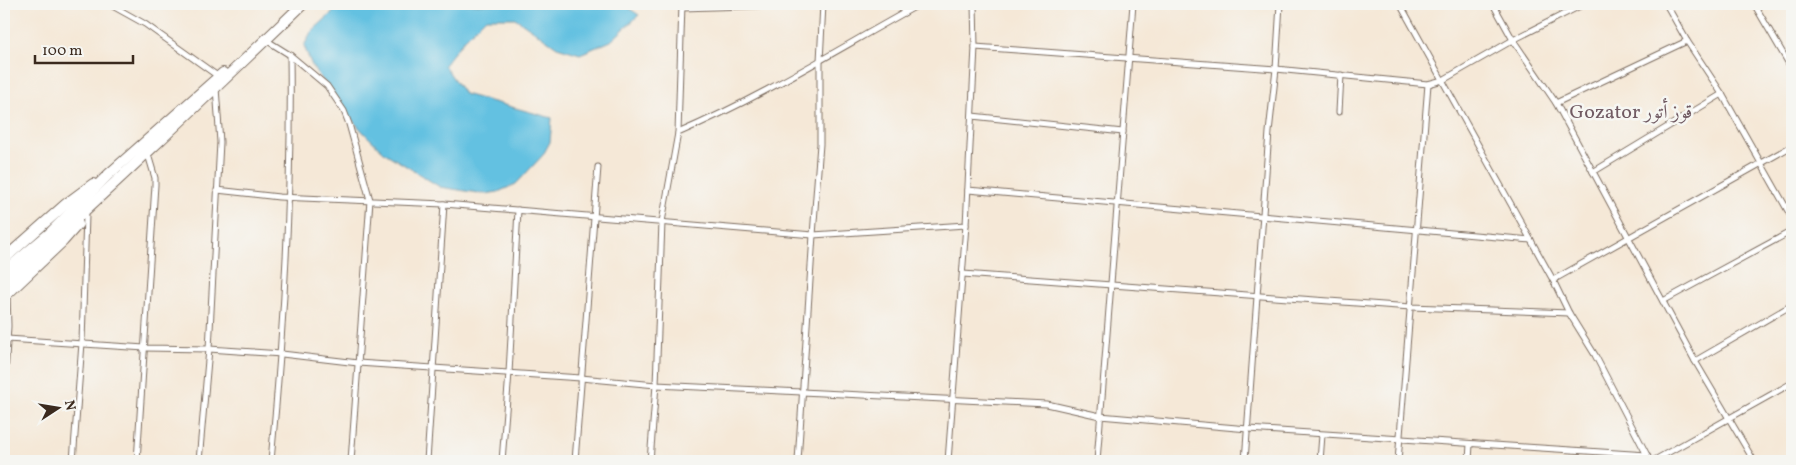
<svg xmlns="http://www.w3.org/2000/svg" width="1796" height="465" viewBox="0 0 1796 465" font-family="Vollkorn,Amiri,serif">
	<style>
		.water { fill: #63c1e1; stroke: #4f7680 }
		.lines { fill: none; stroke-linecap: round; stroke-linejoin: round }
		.street-casing { stroke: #7c6c5f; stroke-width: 7 }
		.highway-casing { stroke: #7c6c5f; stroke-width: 12 }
		.street { stroke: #fff; stroke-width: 5 }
		.highway { stroke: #fff; stroke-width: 10 }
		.labels { text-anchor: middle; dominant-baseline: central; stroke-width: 5; stroke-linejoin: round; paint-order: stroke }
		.neighbourhood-label { font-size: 20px; fill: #715b63; stroke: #f6f6f2 }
	</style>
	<rect width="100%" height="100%" fill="#f6f6f2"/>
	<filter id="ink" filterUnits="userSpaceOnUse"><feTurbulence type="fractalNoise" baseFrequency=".02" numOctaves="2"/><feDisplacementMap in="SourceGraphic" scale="10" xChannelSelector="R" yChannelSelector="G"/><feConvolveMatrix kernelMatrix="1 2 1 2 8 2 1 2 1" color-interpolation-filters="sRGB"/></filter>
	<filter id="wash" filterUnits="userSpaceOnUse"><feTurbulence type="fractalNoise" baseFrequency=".0096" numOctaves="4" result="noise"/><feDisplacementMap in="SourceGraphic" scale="20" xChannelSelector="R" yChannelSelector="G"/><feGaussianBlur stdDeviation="1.12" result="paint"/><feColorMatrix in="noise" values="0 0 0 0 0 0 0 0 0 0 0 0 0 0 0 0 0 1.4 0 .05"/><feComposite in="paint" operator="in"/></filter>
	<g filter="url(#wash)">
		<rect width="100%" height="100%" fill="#f5e8d7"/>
		<polygon class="water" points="342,4 631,4 630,9 639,15 611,41 580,54 557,47 515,18 486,18 463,41 444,65 464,94 552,118 550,142 543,155 516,184 498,192 485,194 440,187 385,153 366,135 351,119 329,88 313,68 304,46 311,32"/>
	</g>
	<g filter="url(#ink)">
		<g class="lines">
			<g class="street-casing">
				<g id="street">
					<polyline points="109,4 145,24 219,77"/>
					<polyline points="900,4 904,13"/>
					<polyline points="1400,4 1553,280 1569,313 1595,355 1650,461"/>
					<polyline points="1493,4 1513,40 1556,103 1695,361 1754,461"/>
					<polyline points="1666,4 1687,41 1722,94 1792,218"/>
					<polyline points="1754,4 1792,69"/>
					<polyline points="682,8 813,4"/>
					<path d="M 266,40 L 290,55 C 292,190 284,326 271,461"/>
					<polyline points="975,47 1276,69 1428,84 1443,80 1513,40 1584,4"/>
					<polyline points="290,55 327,86 344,111 349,124 370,200 351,461"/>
					<polyline points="1556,103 1687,41"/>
					<polyline points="1339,112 1341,75"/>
					<polyline points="972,116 1123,132"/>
					<polyline points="678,133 682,4"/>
					<polyline points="1593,172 1722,94"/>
					<polyline points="217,190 279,197 444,204 813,235 966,225"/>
					<polyline points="968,190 1531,240"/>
					<polyline points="963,274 1411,307 1569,313"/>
					<polyline points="1553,280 1792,146"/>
					<polyline points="1663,301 1792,231"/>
					<polyline points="7,339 145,348 209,349 282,354 358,363 581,378 656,385 1047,404 1100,416 1248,429 1647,455"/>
					<polyline points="1695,361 1792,305"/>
					<polyline points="4,391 8,326 7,294"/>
					<polyline points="73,461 82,343 86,215"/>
					<polyline points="137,461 155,185 155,178 147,151"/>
					<polyline points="199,461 209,349 220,142 216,88"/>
					<polyline points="427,461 444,204"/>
					<polyline points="502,461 509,373 518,210"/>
					<polyline points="575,461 598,167"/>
					<path d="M 650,461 L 656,385 L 662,222 L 678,133 C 762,97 840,48 920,4"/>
					<polyline points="798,461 813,235 820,144 820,61 823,4"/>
					<polyline points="948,461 966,225 975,47 974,4"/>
					<polyline points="1097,461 1133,4"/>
					<polyline points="1245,461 1269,132 1276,69 1280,4"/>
					<polyline points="1320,461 1322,435"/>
					<polyline points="1398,461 1428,84"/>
					<polyline points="1469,461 1470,444"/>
					<polyline points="1653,461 1792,383"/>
				</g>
			</g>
			<g class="highway-casing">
				<g id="highway">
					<polyline points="4,259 66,204 93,184"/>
					<polyline points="4,272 51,232 109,174 223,73"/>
					<path d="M 4,284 C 106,193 205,98 303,4"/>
					<polyline points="4,297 63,241 78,224"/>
				</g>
			</g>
			<use href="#street" class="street"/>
			<use href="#highway" class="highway"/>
		</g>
	</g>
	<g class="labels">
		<g class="neighbourhood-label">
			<text x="1631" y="113">Gozator قوز أتور</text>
		</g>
	</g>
	<rect width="1796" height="465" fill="none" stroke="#f6f6f2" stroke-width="20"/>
	<g transform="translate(58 408) rotate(78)" stroke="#f6f6f2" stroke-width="4" paint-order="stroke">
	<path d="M0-4L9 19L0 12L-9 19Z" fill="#3b2a1e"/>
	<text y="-8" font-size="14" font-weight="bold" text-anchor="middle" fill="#3b2a1e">N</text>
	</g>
	<path d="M35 55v8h98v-8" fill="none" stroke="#3b2a1e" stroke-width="2.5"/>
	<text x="42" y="55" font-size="15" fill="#3b2a1e" stroke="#f6f6f2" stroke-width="4" paint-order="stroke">100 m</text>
</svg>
